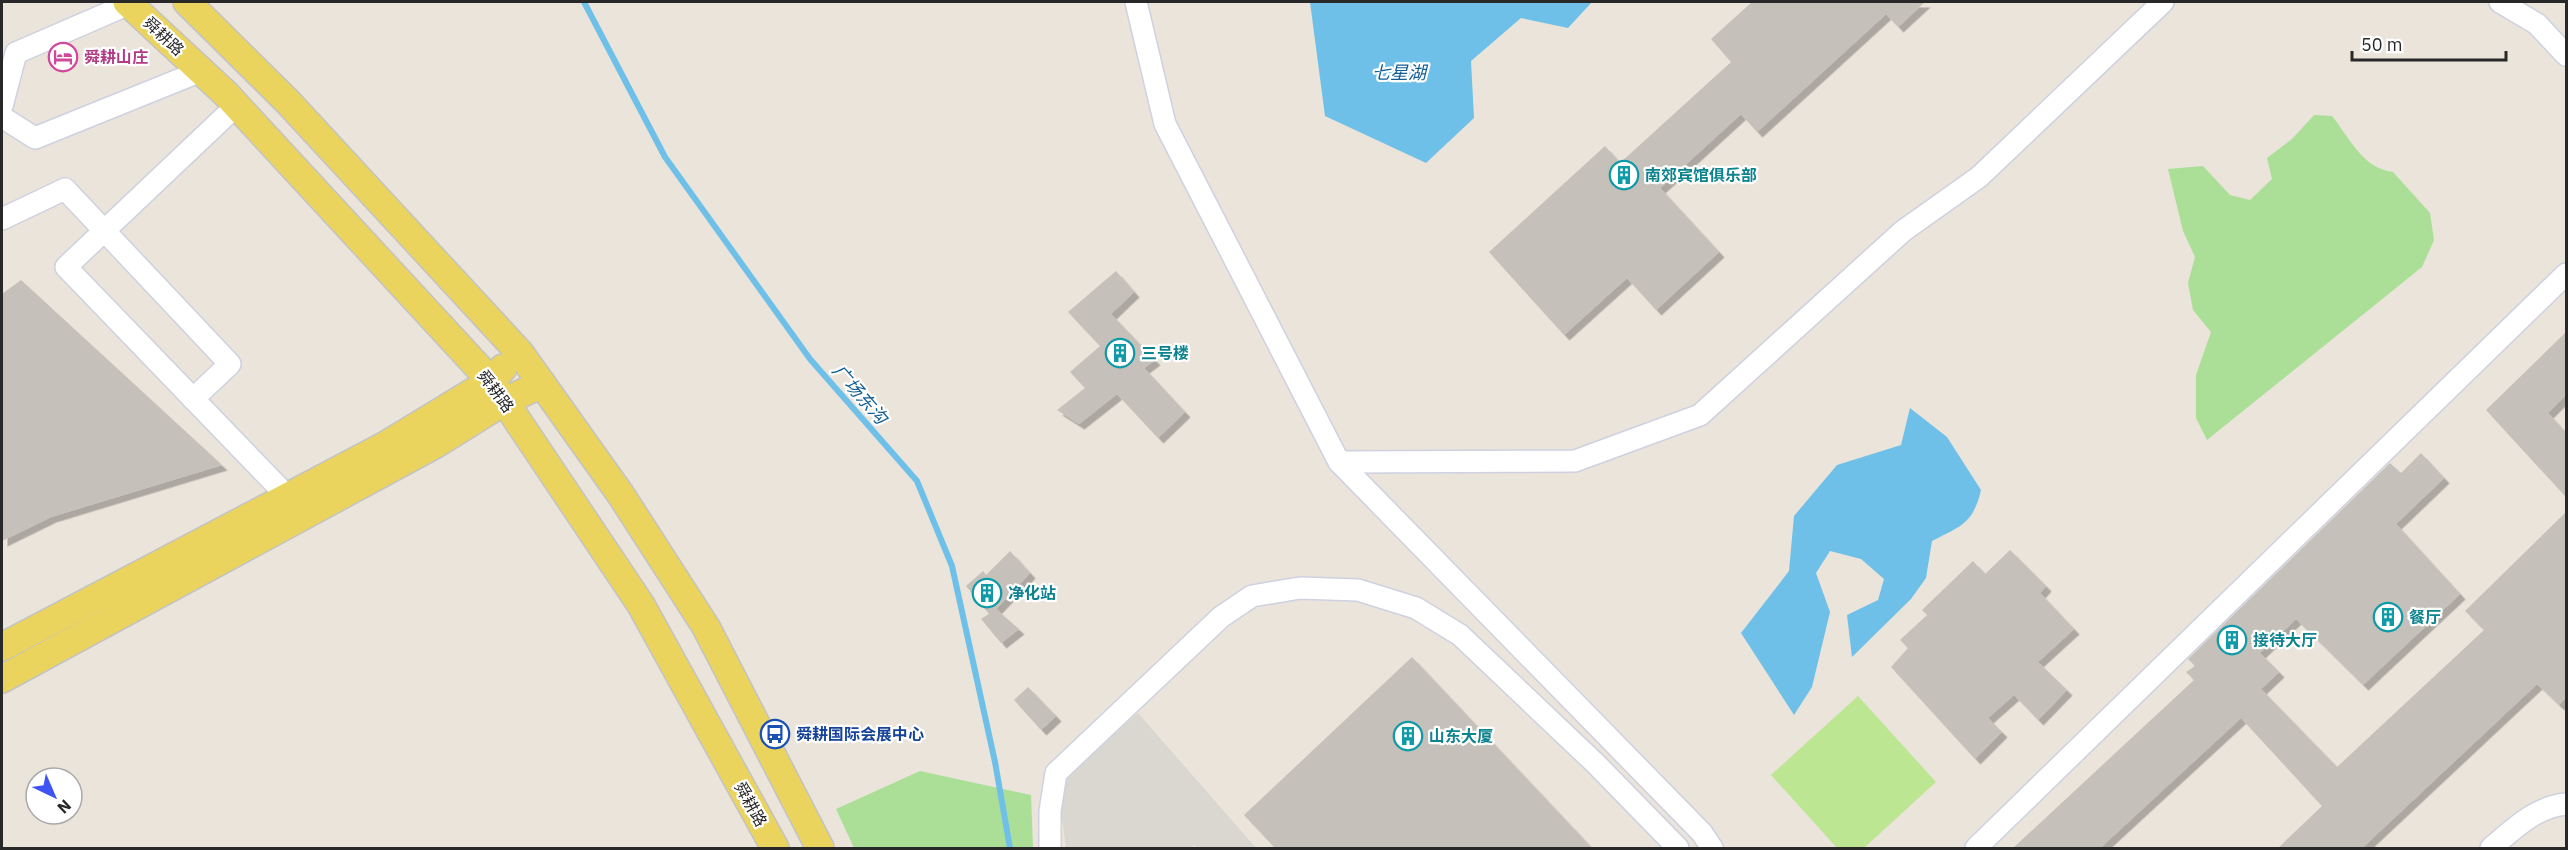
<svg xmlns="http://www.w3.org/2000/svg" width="2568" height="850" viewBox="0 0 2568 850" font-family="'IBM Plex Sans','Noto Sans SC',sans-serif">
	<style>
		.green { fill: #abdf98 }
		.pitch { fill: #bde693 }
		.plaza { fill: #dad7d0 }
		.water { fill: #6fc0e9 }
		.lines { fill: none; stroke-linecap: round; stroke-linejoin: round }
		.stream { stroke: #6fc0e9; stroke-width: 6 }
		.building { fill: #c5c1ba; filter: url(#shadow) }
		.minor-casing { stroke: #cfd1e1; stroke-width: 24 }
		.major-casing { stroke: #c3c3c3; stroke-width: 30 }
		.minor { stroke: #fff; stroke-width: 21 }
		.major { stroke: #ebd45e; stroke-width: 27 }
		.labels { text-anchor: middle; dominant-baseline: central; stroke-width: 4.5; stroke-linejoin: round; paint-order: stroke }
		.street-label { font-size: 16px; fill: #282828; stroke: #fff }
		.hotel-label { font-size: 16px; font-weight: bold; fill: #b23c85; stroke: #fff; text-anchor: start }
		.culture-label { font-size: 16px; font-weight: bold; fill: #0d838f; stroke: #fff; text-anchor: start }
		.transit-label { font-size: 16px; font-weight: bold; fill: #164399; stroke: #fff; text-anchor: start }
		.water-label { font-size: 18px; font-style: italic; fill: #125d92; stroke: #fff }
	</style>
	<defs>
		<filter id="shadow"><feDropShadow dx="5.5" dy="5.5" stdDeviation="0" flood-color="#0004"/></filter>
	</defs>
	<rect width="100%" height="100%" fill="#eae4da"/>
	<g class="green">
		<path d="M 2314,115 L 2332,116 C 2349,137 2363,169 2393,172 L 2430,213 L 2434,240 L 2422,267 L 2207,440 L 2196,418 L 2196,375 L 2211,332 L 2193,310 L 2188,283 L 2195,257 L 2183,231 L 2168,169 L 2203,166 L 2230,195 L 2250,200 L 2272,179 L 2267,158 L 2292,139 Z"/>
		<polygon points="920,771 1031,795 1033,848 854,848 836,809"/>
	</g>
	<polygon class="pitch" points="1858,696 1936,782 1864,848 1837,848 1771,775"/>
	<polygon class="plaza" points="1138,713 1256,848 1197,848 1194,845 1191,848 1066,848 1061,811 1065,778"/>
	<g class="water">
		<polygon points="1310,2 1592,2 1568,28 1521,18 1471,61 1474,118 1426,163 1325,116"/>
		<path d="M 1910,408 L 1947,437 L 1981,490 C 1973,524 1961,526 1932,541 L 1926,578 L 1911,599 L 1852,657 L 1847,615 L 1878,600 L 1884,579 L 1861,559 L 1830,551 L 1816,573 L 1830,612 L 1812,687 L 1794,715 L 1741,633 L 1789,571 L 1794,516 L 1837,465 L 1901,445 Z"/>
	</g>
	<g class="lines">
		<polyline class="stream" points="584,2 665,157 810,359 917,481 952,566 995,762 1010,848"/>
	</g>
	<g class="building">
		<polygon points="1752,2 1925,2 1898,27 1886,14 1757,132 1741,114 1660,188 1719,252 1656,310 1627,278 1564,335 1489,252 1605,146 1620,163 1731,62 1711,39"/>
		<polygon points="1116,271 1134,292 1111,314 1155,360 1144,368 1185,412 1158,438 1117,394 1079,424 1057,410 1085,388 1070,372 1100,346 1068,312"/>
		<polygon points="21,280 222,465 51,517 2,541 2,294"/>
		<polygon points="2566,332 2566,395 2548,413 2566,433 2566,497 2486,410"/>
		<polygon points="2421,453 2444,478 2396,524 2460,594 2363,685 2296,619 2260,653 2279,672 2261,689 2337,767 2484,630 2465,611 2566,512 2566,697 2559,705 2537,684 2361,849 2277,849 2322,806 2241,718 2099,849 2012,849 2194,680 2186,672 2195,666 2188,659 2390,463 2401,473"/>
		<polygon points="2010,550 2046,586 2040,593 2074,629 2038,662 2067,690 2038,720 2014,695 1988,718 2002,732 1975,759 1891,667 1908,648 1900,640 1927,615 1922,610 1973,561 1985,574"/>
		<polygon points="1010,551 1030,573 996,609 1019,629 1001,643 981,619 989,614 966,586 983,571 986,575"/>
		<polygon points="1412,657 1593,849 1276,849 1244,815"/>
		<polygon points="1028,687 1056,716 1041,730 1014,700"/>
	</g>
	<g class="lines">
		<g class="minor-casing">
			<g id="minor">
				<polyline points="1136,2 1165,124 1339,462 1702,833 1712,848"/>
				<polyline points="2500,2 2537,24 2566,55"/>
				<polyline points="2,106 16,53 129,4"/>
				<polyline points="236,106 66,267 288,497"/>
				<polyline points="2,117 35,138 201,71"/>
				<polyline points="2,219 65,189 230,364 193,399"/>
				<polyline points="1339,462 1575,461 1700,415 1903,231 1979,177 2163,2"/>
				<polyline points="1050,848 1050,811 1056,773 1221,617 1252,596 1300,588 1358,590 1416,608 1460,635 1595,763 1678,848"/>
				<polyline points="1976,848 2566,274"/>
				<path d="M 2491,848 C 2514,829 2535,807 2566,804"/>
			</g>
		</g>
		<g class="major-casing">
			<g id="major">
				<polyline points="127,2 226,94 491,381 641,605 775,848"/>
				<polyline points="187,2 288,102 520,353 621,495 706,627 820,848"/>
				<polyline points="2,647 384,446 491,381 503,368"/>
				<polyline points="2,679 436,444 505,401 542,384"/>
			</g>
		</g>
		<use href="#minor" class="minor"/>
		<use href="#major" class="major"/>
	</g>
	<defs>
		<g id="hotel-ring" transform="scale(1.5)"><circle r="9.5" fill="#fff" stroke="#d1479c" stroke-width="1.5"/><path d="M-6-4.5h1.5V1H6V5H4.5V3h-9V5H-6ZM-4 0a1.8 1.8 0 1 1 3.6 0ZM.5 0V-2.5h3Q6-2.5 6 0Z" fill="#d1479c"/></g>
		<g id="building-ring" transform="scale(1.5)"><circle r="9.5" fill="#fff" stroke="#0f9aa8" stroke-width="1.5"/><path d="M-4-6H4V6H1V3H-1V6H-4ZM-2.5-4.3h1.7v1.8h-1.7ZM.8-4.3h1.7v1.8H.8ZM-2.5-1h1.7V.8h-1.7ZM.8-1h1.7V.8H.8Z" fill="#0f9aa8"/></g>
		<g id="bus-ring" transform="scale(1.5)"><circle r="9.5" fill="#fff" stroke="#1a4fb4" stroke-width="1.5"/><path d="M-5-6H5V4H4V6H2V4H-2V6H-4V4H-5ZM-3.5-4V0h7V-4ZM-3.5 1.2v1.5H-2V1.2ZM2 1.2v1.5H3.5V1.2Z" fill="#1a4fb4"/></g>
	</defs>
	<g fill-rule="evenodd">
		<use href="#hotel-ring" x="63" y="57"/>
		<use href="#building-ring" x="1624" y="175"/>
		<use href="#building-ring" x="1120" y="353"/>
		<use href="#building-ring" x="987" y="593"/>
		<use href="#building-ring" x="2388" y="617"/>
		<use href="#building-ring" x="2232" y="640"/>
		<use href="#bus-ring" x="775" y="734"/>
		<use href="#building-ring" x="1408" y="736"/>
	</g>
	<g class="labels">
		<g class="street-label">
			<text transform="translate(164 36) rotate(43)">舜耕路</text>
			<text transform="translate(496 391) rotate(53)">舜耕路</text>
			<text transform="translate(751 804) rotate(61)">舜耕路</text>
		</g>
		<g class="hotel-label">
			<text x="84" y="57">舜耕山庄</text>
		</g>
		<g class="culture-label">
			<text x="1645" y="175">南郊宾馆俱乐部</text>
			<text x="1141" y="353">三号楼</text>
			<text x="1008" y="593">净化站</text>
			<text x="2409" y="617">餐厅</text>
			<text x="2253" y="640">接待大厅</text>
			<text x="1429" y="736">山东大厦</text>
		</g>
		<g class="transit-label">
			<text x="796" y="734">舜耕国际会展中心</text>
		</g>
		<g class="water-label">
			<text x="1399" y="72">七星湖</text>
			<text transform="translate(860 394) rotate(49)">广场东沟</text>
		</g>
	</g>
	<rect width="2568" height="850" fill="none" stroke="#282828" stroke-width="6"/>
	<g transform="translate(54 796) rotate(136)"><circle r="28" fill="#ffffff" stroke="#a9a9a9" stroke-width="1.5"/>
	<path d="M0-4.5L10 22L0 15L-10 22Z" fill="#3e53f3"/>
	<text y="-9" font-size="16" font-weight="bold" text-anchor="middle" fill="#282828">N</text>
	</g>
	<path d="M2352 51v9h154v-9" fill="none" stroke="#282828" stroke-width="3"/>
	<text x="2361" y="51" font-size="18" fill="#282828" stroke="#ffffff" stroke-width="4.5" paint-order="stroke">50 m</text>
</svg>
